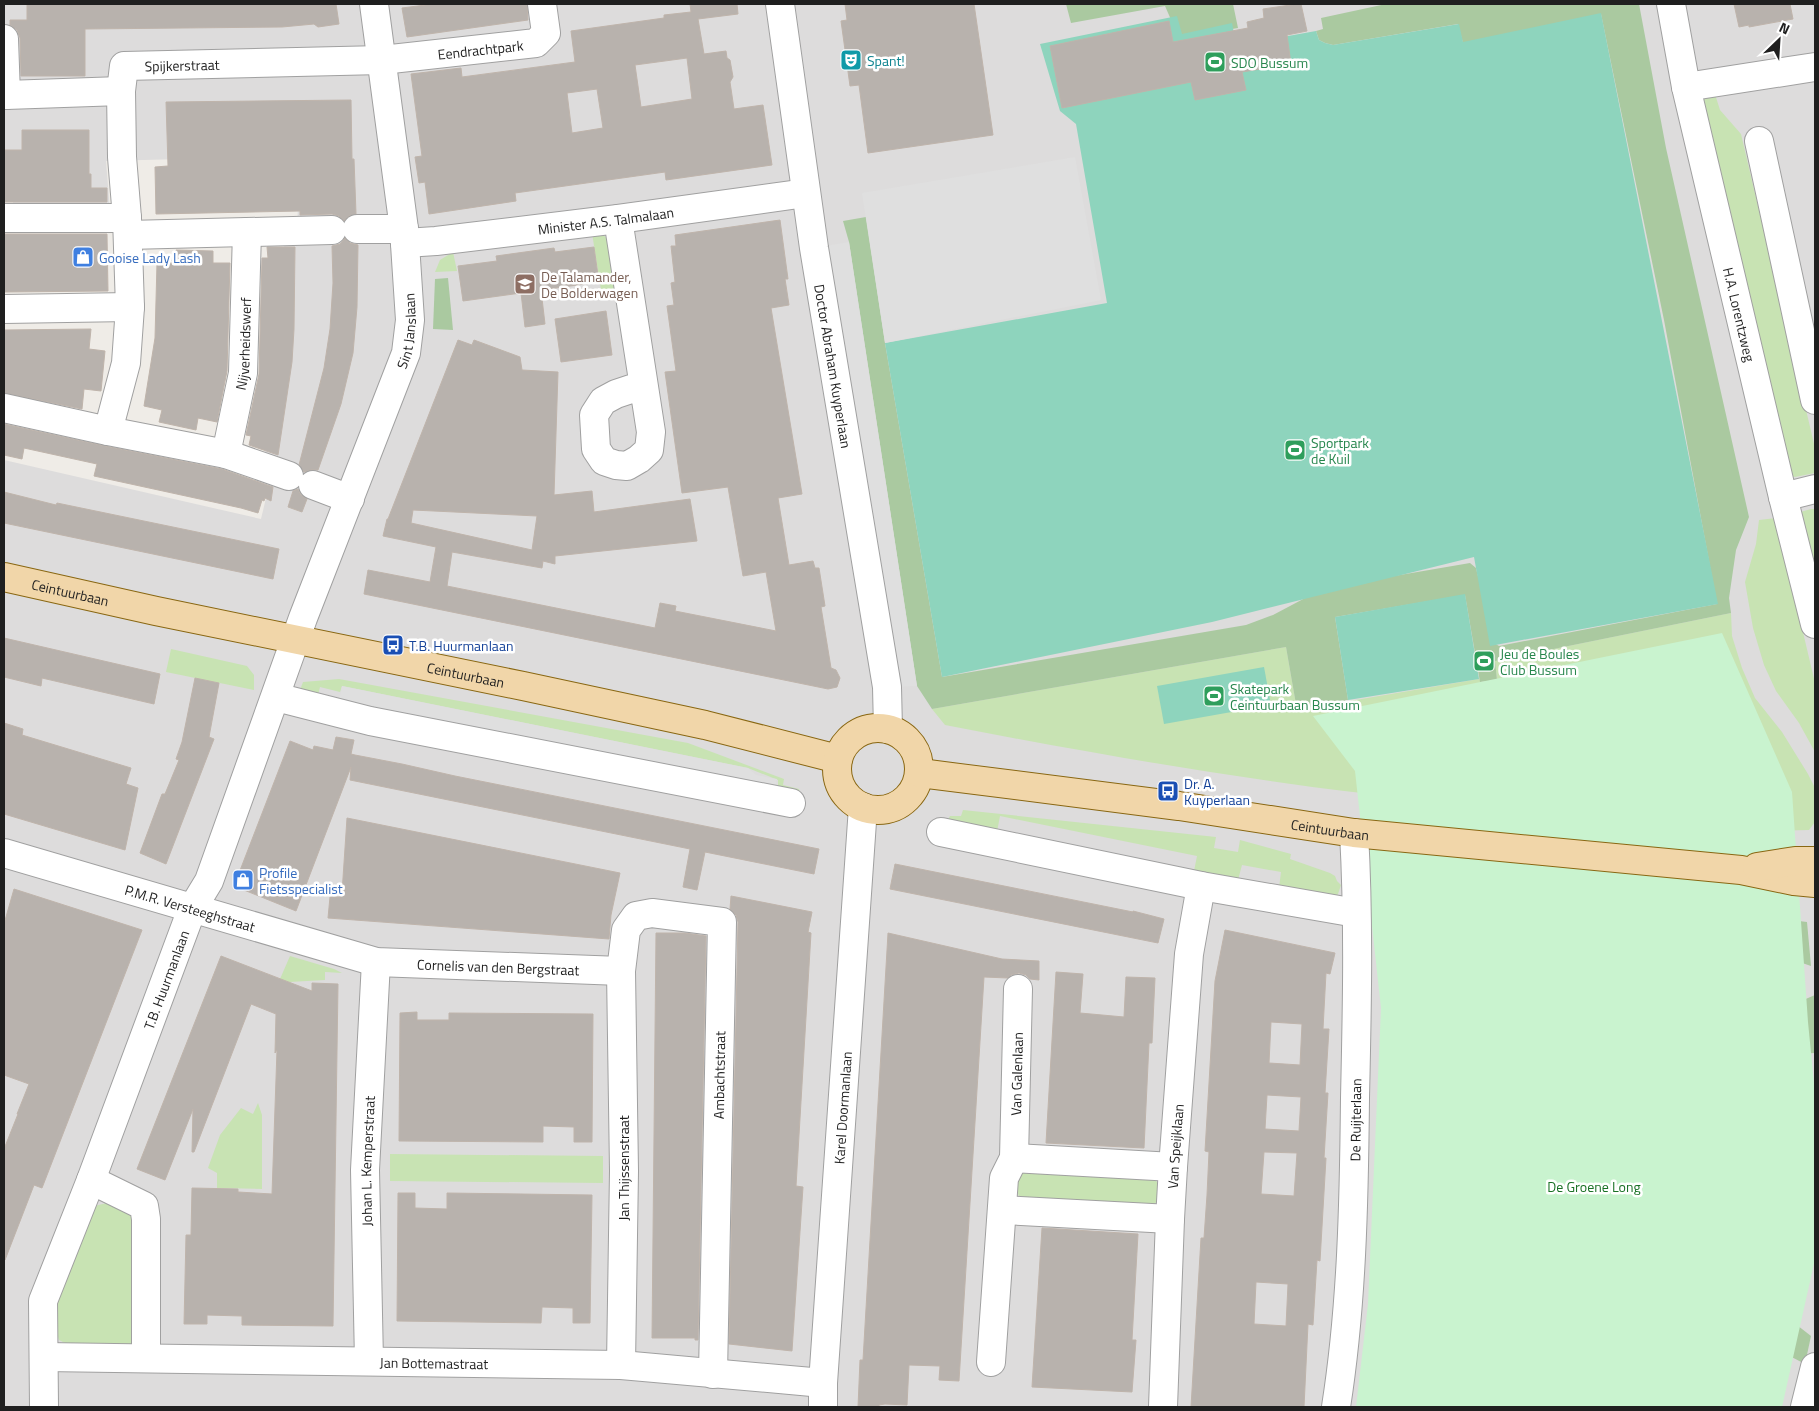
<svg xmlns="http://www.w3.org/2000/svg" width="1819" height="1411" viewBox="0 0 1819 1411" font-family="'Titillium Web',sans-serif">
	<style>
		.residential { fill: #dddcdc }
		.grass { fill: #c8e3b3 }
		.forest { fill: #aac9a0 }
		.park { fill: #c9f3cf }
		.pitch { fill: #8ed4bd }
		.parking { fill: #dfdfdf }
		.building { fill: #b8b2ad; stroke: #bfb4ab; fill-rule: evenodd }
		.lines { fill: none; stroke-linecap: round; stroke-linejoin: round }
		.minor-casing { stroke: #a0a0a0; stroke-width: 30 }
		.major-casing { stroke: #896712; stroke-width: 30 }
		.minor { stroke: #fff; stroke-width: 28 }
		.major { stroke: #f1d6a9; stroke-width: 28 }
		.labels { text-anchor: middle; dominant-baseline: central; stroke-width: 5; stroke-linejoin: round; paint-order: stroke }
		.street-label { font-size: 14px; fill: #1f1f1f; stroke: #fff }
		.culture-label { font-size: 14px; fill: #0d838f; stroke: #fff; text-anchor: start }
		.leisure-label { font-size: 14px; fill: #27864d; stroke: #fff; text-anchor: start }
		.shop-label { font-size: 14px; fill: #366cbe; stroke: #fff; text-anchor: start }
		.education-label { font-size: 14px; fill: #785e54; stroke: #fff; text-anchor: start }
		.transit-label { font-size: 14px; fill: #164399; stroke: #fff; text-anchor: start }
		.park-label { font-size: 14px; fill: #197125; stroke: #fff }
	</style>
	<rect width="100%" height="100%" fill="#efece7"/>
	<polygon class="residential" points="4,4 1815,4 1815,1407 4,1407 4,460 261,519 271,477 261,472 281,365 285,324 284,240 297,241 299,156 106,161 110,211 13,212 13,172 4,171"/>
	<g class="grass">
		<polygon points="1714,91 1720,110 1741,134 1815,448 1815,473 1795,477 1787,475 1702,102 1710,92"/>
		<polygon points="592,233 603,235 608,239 616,296 602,296"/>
		<polygon points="453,252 457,271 435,272 440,260"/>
		<polygon points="1811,509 1815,509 1815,577 1797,513"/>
		<polygon points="1776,518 1815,683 1815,752 1799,723 1776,691 1764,665 1753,628 1745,582 1756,544 1759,520"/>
		<path d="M 1731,613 L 1732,636 L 1742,668 L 1755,698 L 1782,732 L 1808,774 L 1815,788 L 1815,822 L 1809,830 L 1772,831 C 1610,816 1446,806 1284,783 C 1171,767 1058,747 945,725 L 932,709 L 1286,647 L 1297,710 L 1479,679 L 1481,682 L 1497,680 L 1495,661 Z"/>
		<polygon points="171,649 247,666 254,675 254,690 166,672"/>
		<polygon points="339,679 688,743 784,779 783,785 799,789 801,799 778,791 778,780 748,768 342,686 340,692 320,687 318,695 300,690 303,682"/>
		<polygon points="963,810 1216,837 1214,848 1238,852 1240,840 1291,854 1290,859 1330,873 1335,876 1337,881 1341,885 1338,894 1334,899 1279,888 1281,872 1242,865 1238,880 1194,871 1197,856 1000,816 996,837 944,826 950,816 961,816"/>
		<polygon points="290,956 334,969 342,973 325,972 325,980 289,982 280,979"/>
		<polygon points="258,1103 262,1115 262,1189 217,1188 217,1173 208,1168 220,1135 241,1108 253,1114"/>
		<polygon points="390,1154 603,1156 603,1183 390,1181"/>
		<path d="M 1023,1167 L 1146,1171 L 1157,1182 L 1158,1200 L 1152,1207 L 1020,1199 C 1015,1188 1016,1176 1023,1167 Z"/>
		<polygon points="107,1203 133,1212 137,1344 69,1345 59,1340 52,1320 56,1289 90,1207"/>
	</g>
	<g class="forest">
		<polygon points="1066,4 1233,4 1238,28 1179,38 1165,6 1071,23"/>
		<polygon points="1386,4 1639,4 1666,148 1749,517 1736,550 1729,598 1731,613 1495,661 1497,680 1480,682 1465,595 1335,617 1348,700 1297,710 1286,647 932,709 917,686 849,242 843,221 866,217 885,343 942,677 1246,625 1273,615 1324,588 1470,563 1476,568 1494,643 1499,646 1717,604 1664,320 1601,14 1463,43 1458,24 1333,45 1325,43 1319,40 1316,31 1323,29 1321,18"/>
		<polygon points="448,278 453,330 433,329 435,279"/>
		<polygon points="1783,919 1807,922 1811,966 1767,951"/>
		<polygon points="1815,995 1815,1053 1793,1054 1801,1001"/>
		<polygon points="1793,1322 1811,1336 1805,1364 1784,1353"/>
	</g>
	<polygon class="park" points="1722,633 1792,792 1808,1022 1815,1094 1815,1259 1782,1407 1356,1407 1368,1304 1381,1008 1355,771 1313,716"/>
	<g class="pitch">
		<polygon points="1601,13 1718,604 1490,646 1474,557 1212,622 942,677 885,343 1107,303 1076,124 1060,111 1040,44 1177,16 1182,34 1232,23 1235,39 1250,43 1316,31 1319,40 1325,43 1333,45 1459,24 1463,42"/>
		<polygon points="1465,594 1479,679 1348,700 1335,617"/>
		<polygon points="1264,667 1271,705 1164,724 1157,686"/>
	</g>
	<g class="parking">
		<polygon points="1075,157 1101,300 885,343 862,193"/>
		<polygon points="849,242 917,686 887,687 814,248"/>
		<polygon points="342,686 748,768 756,775 777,779 774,793 338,705"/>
	</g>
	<g class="building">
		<polygon points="27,4 336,4 339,24 318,27 314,24 282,27 85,29 85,76 21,76 20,38 17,30 10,25 10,20 27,20"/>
		<polygon points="433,4 527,4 528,20 407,37 402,8"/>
		<path d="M 690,4 L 737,4 L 738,14 L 698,19 L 704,54 L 726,51 L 727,58 L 730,60 L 733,77 L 730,82 L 734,109 L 763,105 L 772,165 L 666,180 L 665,172 L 515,193 L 516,201 L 429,214 L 425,182 L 419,183 L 415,157 L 422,156 L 411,74 L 461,68 L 462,77 L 575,62 L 571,31 L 664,18 L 664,15 L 691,12 ZM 687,58 L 692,99 L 641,107 L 635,65 ZM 597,89 L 603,128 L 572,133 L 567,93 Z"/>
		<polygon points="845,4 974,4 993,135 868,153 859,85 850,86 841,21 847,20"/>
		<polygon points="1297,4 1301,4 1307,31 1287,35 1291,64 1242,72 1246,90 1195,100 1191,82 1062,108 1050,46 1169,21 1173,42 1248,28 1247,22 1264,18 1263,9"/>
		<polygon points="1734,4 1790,4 1793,19 1749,27 1749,25 1739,27"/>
		<polygon points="351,100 352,159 354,159 356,214 349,216 344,221 339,216 332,214 300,215 300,211 156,214 155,167 168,166 166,102"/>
		<polygon points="22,130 89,130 89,174 91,174 91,188 107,188 107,202 4,202 4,150 22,150"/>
		<path d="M 780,220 L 788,279 L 785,279 L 789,305 L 771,308 L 802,494 L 778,498 L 789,565 L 813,561 L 815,568 L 819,568 L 825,606 L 821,607 L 831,668 L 836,670 L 840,678 L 837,687 L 828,689 L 364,594 L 368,570 L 430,582 L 436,547 L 383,536 L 387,519 L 388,519 L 458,340 L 472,345 L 474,340 L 520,357 L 522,370 L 558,372 L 554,495 L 592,491 L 594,512 L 690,499 L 697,541 L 555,556 L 555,564 L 543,561 L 542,568 L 452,552 L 447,586 L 655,628 L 660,603 L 676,606 L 675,611 L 776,631 L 766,572 L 743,576 L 728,487 L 682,493 L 665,372 L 676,371 L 667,306 L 674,305 L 671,283 L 675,282 L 671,246 L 676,246 L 675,235 ZM 413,510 L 537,516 L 532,550 L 411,523 Z"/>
		<polygon points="4,234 107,234 108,291 4,292"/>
		<polygon points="345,238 350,243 358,245 357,307 353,353 341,404 318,470 311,470 304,472 299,465 324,368 330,329 333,283 332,246 340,244"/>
		<polygon points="267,247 295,247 294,329 292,362 278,455 249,445 251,436 246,435 259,374 262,258 268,258"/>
		<polygon points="594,247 599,282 541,290 545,324 525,327 521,293 463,301 458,266 497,261 496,256 554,248 555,252"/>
		<polygon points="176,250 213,251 213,263 230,263 227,371 217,422 198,418 196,430 159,422 162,410 144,406 155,338 157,263 173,263 172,260 176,260"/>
		<polygon points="606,311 612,355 561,362 555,319"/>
		<polygon points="91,329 89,349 105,351 101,391 84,389 82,409 4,393 4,330"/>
		<polygon points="4,424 105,446 222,469 273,487 271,501 265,498 264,501 262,500 258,513 241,508 94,476 97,464 24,448 22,459 4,455"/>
		<polygon points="298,489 301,495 307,499 302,512 288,507 293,491"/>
		<polygon points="4,492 56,505 57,503 279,549 273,579 4,523"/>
		<polygon points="4,638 160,674 154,704 42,678 41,686 4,677"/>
		<polygon points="195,678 219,683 209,737 214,739 166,864 140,853 162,794 165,794 179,760 176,759 182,742"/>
		<polygon points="4,723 23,729 22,735 131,768 126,784 138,788 125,850 4,814"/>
		<polygon points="336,737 354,740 351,754 355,755 402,764 455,776 819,849 814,874 705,852 697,890 683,887 690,849 350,780 351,767 296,911 234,886 290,741 313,750 314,746 333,750"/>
		<polygon points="347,818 620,873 611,915 609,939 328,918 330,897 340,897 340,893 342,893"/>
		<polygon points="895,864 1133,912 1133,911 1164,919 1158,943 890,889"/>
		<polygon points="14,889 142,930 42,1188 34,1185 5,1260 4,1149 18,1114 17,1114 29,1084 4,1075 4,924"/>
		<polygon points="731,896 812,912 808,932 811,933 796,1186 803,1187 792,1351 729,1344 738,922 736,915 730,909"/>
		<path d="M 1225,930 L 1335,953 L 1330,974 L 1326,973 L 1323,1029 L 1329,1029 L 1325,1093 L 1328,1093 L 1324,1158 L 1326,1158 L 1320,1261 L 1317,1260 L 1313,1325 L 1308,1324 L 1304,1407 L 1191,1407 L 1201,1238 L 1204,1238 L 1207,1195 L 1209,1152 L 1205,1151 L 1215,981 ZM 1271,1022 L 1302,1024 L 1300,1065 L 1269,1063 ZM 1267,1095 L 1301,1097 L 1299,1131 L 1265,1129 ZM 1264,1152 L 1297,1153 L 1294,1196 L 1261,1194 ZM 1256,1282 L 1288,1284 L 1286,1326 L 1254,1324 Z"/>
		<polygon points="656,933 685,933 706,936 698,1340 695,1340 695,1338 652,1338"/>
		<polygon points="888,933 1002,959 1039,961 1039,980 1030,979 1026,975 1019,973 1011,975 1008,978 984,977 959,1381 939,1380 940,1366 909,1365 907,1405 885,1404 879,1405 879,1407 858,1407 860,1360 863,1360"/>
		<polygon points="221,956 312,991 312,983 338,984 333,1326 242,1325 242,1316 207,1315 207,1324 184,1324 186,1235 191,1235 192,1188 238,1189 238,1192 272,1194 277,1050 275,1053 276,1014 251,1004 194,1152 192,1152 193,1109 165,1180 137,1169"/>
		<polygon points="1056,972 1083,974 1080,1013 1124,1017 1126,977 1155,978 1152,1043 1149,1043 1144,1148 1046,1143"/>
		<polygon points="417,1012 417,1020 449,1020 449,1013 593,1014 592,1142 574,1142 574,1127 543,1126 543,1142 399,1141 400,1013"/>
		<polygon points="398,1193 415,1193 415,1208 447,1209 447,1193 592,1195 590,1323 573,1323 573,1308 542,1307 541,1323 397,1321"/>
		<polygon points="1042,1228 1138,1234 1132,1340 1136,1340 1132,1392 1032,1387"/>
	</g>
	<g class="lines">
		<g class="minor-casing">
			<g id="minor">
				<path id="s1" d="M 780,4 L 814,248 L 887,687 L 888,729"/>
				<path id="s2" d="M 1671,4 L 1686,87 L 1783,497 L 1815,624"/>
				<polyline points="4,39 6,95 4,95"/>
				<polyline points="1686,87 1815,67"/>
				<polyline points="6,95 121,91"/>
				<polyline points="1759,141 1815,400"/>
				<polyline points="4,218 127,218"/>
				<polyline points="618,219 651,432 649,450 639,459 627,466 616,465 604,461 596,449 594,415 603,401 616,394 643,385"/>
				<polyline points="357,229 404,229"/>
				<polyline points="128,235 332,230"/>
				<path id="s3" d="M 405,243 L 436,241 L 618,219 L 806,193"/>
				<polyline points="4,309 130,307"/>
				<polyline points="4,408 108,431 226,454 289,476"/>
				<path id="s4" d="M 108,431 L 126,363 L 130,307 L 127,218 L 122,157 L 121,91 L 124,66 L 382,60 L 536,43 L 546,33 L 542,4"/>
				<path id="s5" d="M 226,454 L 243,373 L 247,232"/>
				<polyline points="313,485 350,499"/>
				<polyline points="1783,497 1815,489"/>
				<polyline points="276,697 370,721 791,803"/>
				<polyline points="941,832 1201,886 1356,913"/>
				<path id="s6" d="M 4,853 L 376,962 L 621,971"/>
				<polyline points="1014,1158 1173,1167"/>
				<polyline points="91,1180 144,1206 146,1219 146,1358"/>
				<polyline points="1003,1210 1170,1219"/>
				<path id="s7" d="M 44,1357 L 621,1365 L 823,1383"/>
				<path id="s8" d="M 369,1361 L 365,1170 L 376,962"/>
				<path id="s9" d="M 991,1362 L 1004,1178 L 1014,1158 L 1018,989"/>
				<polyline points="621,1365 624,1171 621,971 626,930 636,916 652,913 722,922 713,1374"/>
				<path id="s10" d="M 44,1407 L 43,1301 L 91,1180 L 192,909 L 209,881 L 303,618 L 406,353 L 410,320 L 404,229 L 374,4"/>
				<path id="s11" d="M 823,1407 L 823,1383 L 863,807"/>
				<path id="s12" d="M 1163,1407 L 1170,1219 L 1173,1167 L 1189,954 L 1201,886"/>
				<path id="s13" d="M 1336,1407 C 1352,1305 1354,1201 1355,1098 C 1357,1010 1359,921 1354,833"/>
				<polyline points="1805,1407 1815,1367"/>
			</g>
		</g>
		<g class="major-casing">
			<g id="major">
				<path id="s14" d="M 4,577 L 156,611 L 523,686 L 705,725 L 838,759"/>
				<circle cx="878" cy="769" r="41"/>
				<path id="s15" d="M 920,773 L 1179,806 L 1354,833 L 1741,870 L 1794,881 L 1815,883"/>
				<polyline points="1757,867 1795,861 1815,861"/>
			</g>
		</g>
		<use href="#minor" class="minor"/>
		<use href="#major" class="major"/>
	</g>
	<defs>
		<g id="theatre-square" transform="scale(1.125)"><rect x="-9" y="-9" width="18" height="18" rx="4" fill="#0f9aa8" stroke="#fff"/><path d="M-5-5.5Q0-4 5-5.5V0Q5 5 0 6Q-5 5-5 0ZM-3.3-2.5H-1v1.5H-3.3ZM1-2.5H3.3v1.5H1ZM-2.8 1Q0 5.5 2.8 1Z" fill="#fff"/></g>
		<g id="stadium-square" transform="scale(1.125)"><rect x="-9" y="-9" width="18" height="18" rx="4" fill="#2e9e5b" stroke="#fff"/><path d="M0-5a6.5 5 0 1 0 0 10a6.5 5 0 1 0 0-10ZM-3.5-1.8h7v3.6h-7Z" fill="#fff"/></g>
		<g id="shop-square" transform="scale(1.125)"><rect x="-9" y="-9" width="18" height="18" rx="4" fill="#3f7fe0" stroke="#fff"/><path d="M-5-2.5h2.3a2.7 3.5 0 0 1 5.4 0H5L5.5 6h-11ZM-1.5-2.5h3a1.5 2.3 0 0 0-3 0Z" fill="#fff"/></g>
		<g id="school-square" transform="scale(1.125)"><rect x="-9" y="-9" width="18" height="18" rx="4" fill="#8d6e63" stroke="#fff"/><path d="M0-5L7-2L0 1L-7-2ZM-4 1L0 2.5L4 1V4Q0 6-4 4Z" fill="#fff"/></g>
		<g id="bus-square" transform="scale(1.125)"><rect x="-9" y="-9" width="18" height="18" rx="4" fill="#1a4fb4" stroke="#fff"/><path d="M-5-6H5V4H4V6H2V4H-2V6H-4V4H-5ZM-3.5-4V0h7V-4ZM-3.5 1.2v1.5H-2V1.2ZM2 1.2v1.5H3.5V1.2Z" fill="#fff"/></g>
	</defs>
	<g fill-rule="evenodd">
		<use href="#theatre-square" x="851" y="60"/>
		<use href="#stadium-square" x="1215" y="62"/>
		<use href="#shop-square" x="83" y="257"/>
		<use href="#school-square" x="525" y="284"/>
		<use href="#stadium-square" x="1295" y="450"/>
		<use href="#bus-square" x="393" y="645"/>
		<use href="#stadium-square" x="1484" y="661"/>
		<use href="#stadium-square" x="1214" y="696"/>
		<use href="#bus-square" x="1168" y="791"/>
		<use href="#shop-square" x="243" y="880"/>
	</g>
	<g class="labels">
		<g class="street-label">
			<text stroke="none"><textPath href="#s4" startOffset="725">Eendrachtpark</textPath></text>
			<text stroke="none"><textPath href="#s4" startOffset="426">Spijkerstraat</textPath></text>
			<text stroke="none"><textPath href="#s3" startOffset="202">Minister A.S. Talmalaan</textPath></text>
			<text stroke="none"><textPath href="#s2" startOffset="318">H.A. Lorentzweg</textPath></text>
			<text stroke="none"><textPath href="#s10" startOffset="1144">Sint Janslaan</textPath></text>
			<text stroke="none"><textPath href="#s5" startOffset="112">Nijverheidswerf</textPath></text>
			<text stroke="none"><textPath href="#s1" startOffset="366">Doctor Abraham Kuyperlaan</textPath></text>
			<text stroke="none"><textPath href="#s14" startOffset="68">Ceintuurbaan</textPath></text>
			<text stroke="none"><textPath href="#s14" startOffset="472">Ceintuurbaan</textPath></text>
			<text stroke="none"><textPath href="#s15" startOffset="414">Ceintuurbaan</textPath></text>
			<text stroke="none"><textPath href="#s6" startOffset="194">P.M.R. Versteeghstraat</textPath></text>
			<text stroke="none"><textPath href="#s6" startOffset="510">Cornelis van den Bergstraat</textPath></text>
			<text stroke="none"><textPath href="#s10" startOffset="450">T.B. Huurmanlaan</textPath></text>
			<text stroke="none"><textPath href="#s9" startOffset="291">Van Galenlaan</textPath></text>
			<text transform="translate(719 1075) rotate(-89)">Ambachtstraat</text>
			<text stroke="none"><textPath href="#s11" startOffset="300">Karel Doormanlaan</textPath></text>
			<text stroke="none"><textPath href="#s13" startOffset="288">De Ruijterlaan</textPath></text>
			<text stroke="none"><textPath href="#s12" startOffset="261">Van Speijklaan</textPath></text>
			<text stroke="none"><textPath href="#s8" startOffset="200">Johan L. Kemperstraat</textPath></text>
			<text transform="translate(623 1168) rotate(-90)">Jan Thijssenstraat</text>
			<text stroke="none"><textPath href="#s7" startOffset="390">Jan Bottemastraat</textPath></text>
		</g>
		<g class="culture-label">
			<text x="867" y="60">Spant!</text>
		</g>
		<g class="leisure-label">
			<text x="1231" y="62">SDO Bussum</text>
			<text x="1311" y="442">Sportpark<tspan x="1311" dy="16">de Kuil</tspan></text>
			<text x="1500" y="653">Jeu de Boules<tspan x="1500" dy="16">Club Bussum</tspan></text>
			<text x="1230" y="688">Skatepark<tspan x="1230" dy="16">Ceintuurbaan Bussum</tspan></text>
		</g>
		<g class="shop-label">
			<text x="99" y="257">Gooise Lady Lash</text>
			<text x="259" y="872">Profile<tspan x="259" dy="16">Fietsspecialist</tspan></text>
		</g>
		<g class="education-label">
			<text x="541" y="276">De Talamander,<tspan x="541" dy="16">De Bolderwagen</tspan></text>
		</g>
		<g class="transit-label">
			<text x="409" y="645">T.B. Huurmanlaan</text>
			<text x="1184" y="783">Dr. A.<tspan x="1184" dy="16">Kuyperlaan</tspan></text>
		</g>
		<g class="park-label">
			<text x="1594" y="1186">De Groene Long</text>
		</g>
	</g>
	<rect width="1819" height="1411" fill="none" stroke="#1f1f1f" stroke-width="10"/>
	<g transform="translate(1779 40) rotate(25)" stroke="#ffffff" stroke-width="4" paint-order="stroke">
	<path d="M0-4L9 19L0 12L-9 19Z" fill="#1f1f1f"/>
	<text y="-8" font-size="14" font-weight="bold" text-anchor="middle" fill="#1f1f1f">N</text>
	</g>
</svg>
